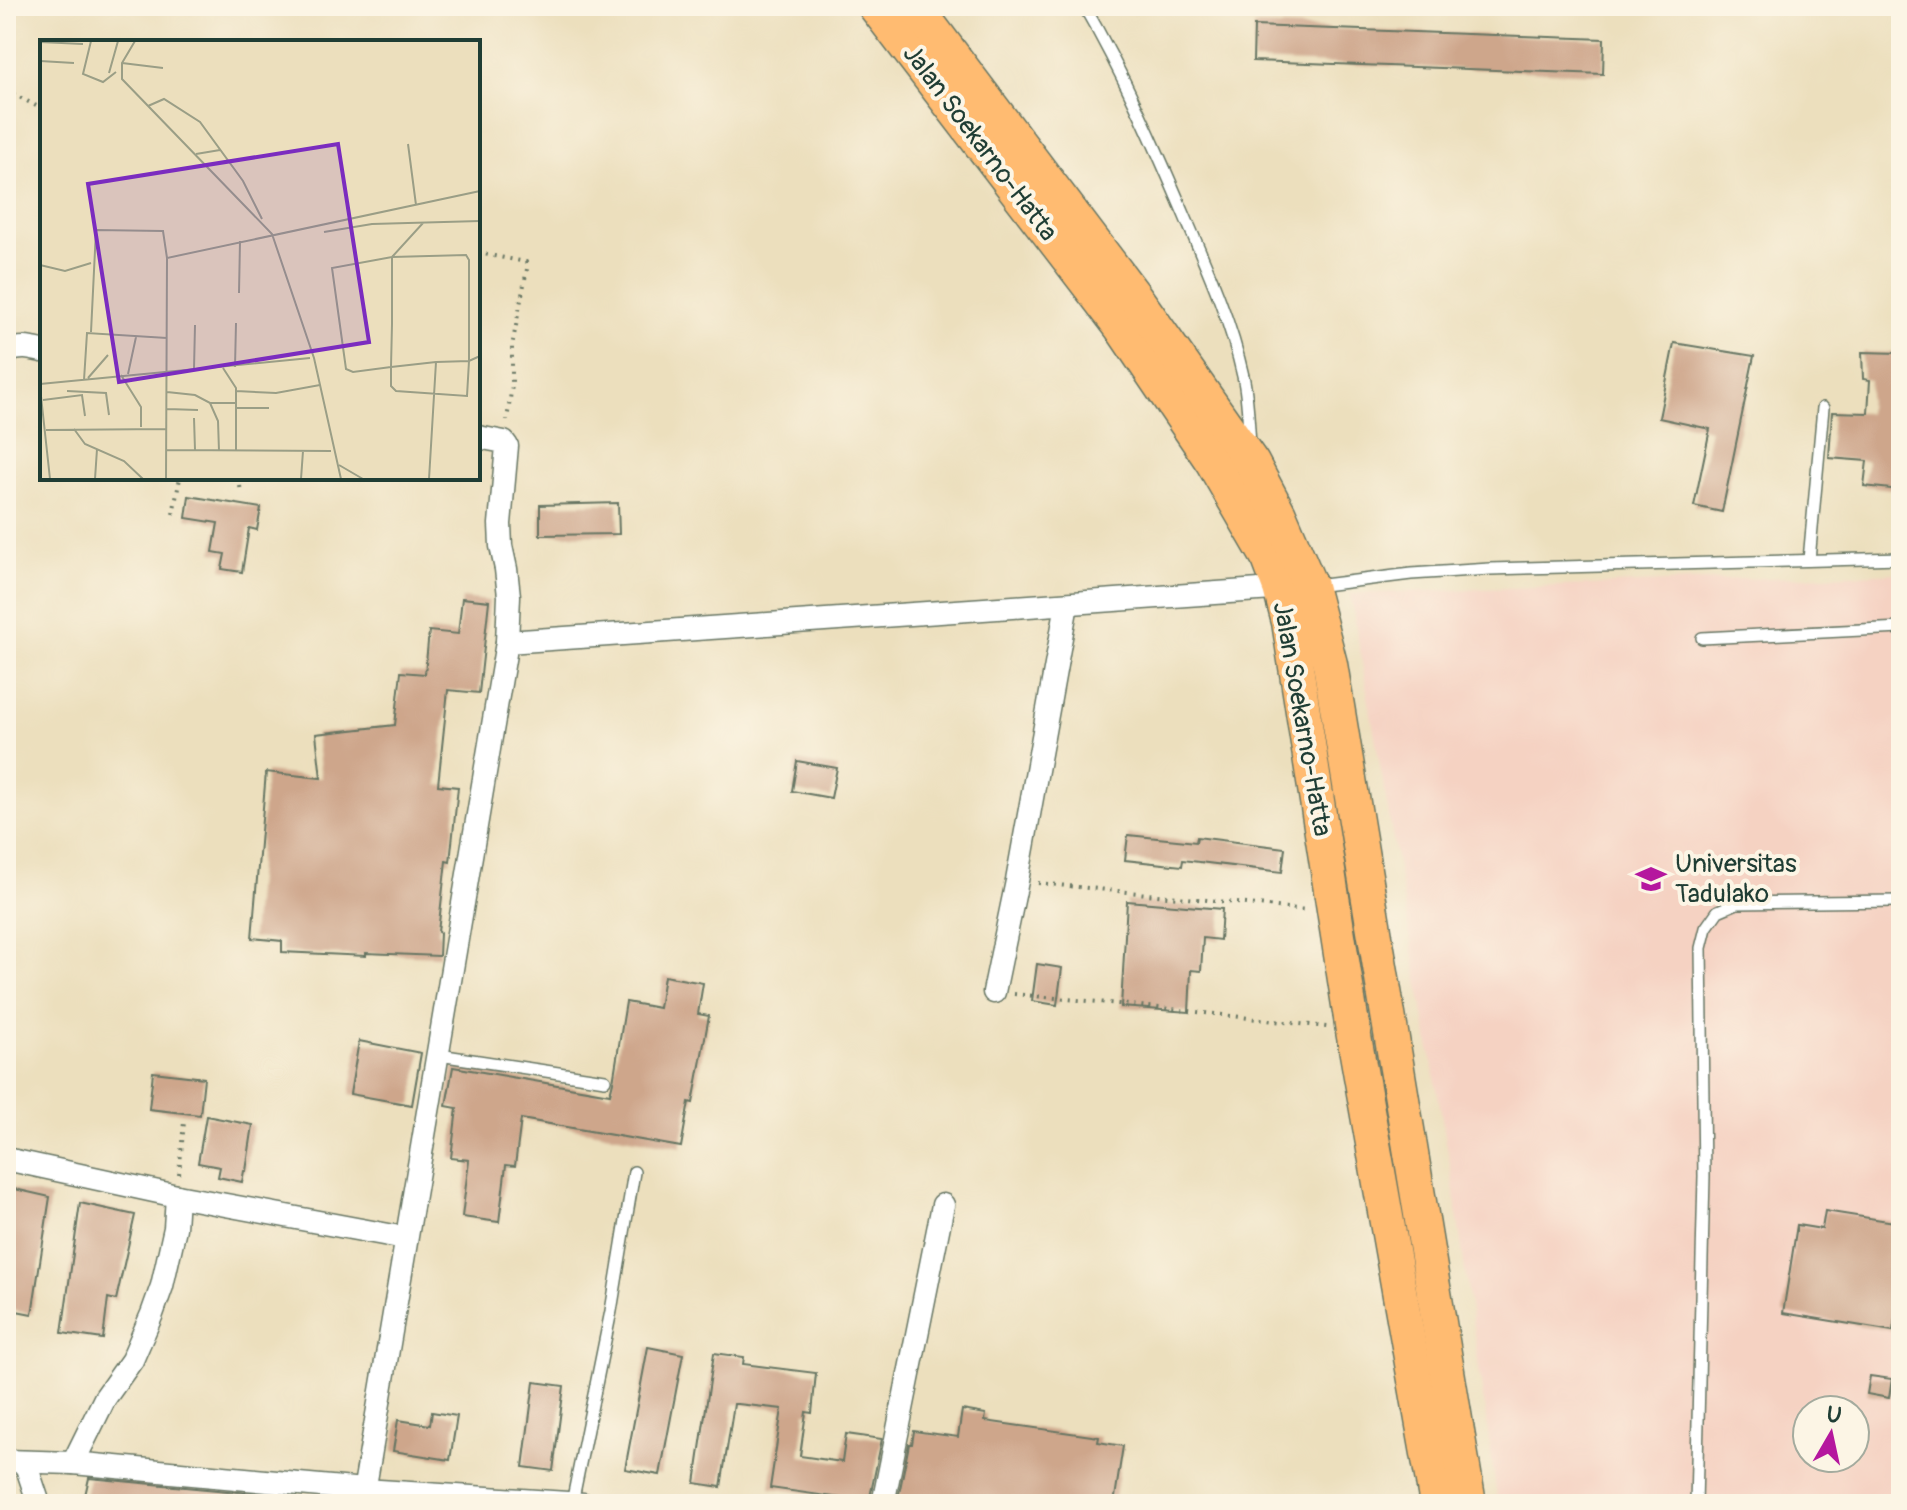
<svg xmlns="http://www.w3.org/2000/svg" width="1907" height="1510" viewBox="0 0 1907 1510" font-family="Pangolin,sans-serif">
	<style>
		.built { fill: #f5d2c2; fill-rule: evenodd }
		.building { fill: #cea68b }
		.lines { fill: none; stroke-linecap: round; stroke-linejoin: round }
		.lane-casing { stroke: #677664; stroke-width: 14 }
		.street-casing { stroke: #677664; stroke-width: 25 }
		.primary-casing { stroke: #677664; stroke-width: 37 }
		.path { stroke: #677664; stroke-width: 4; stroke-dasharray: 2 6; stroke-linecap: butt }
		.lane { stroke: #fff; stroke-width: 11 }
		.street { stroke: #fff; stroke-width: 22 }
		.primary { stroke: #ffbb71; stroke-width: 34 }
		.labels { text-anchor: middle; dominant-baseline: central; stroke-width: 8; stroke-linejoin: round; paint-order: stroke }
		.street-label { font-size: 26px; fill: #1f3d34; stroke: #fcf5e5 }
		.poi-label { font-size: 26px; fill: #1f3d34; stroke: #fcf5e5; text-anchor: start }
		.inset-road { fill: none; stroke: #9a9e86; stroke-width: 2 }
		.view { fill: #7b2cbf; fill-opacity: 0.15; stroke: #7b2cbf; stroke-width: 4 }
		.inset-edge { fill: none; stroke: #1f3d34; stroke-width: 4 }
	</style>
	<rect width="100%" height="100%" fill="#fcf5e5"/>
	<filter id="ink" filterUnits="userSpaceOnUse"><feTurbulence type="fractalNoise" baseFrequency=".0125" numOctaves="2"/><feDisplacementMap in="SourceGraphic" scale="16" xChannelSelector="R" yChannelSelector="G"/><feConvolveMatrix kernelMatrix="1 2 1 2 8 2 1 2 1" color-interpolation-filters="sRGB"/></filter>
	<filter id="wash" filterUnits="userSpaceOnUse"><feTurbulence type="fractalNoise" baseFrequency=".006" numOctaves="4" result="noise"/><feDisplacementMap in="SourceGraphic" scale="32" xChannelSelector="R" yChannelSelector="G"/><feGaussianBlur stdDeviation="1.8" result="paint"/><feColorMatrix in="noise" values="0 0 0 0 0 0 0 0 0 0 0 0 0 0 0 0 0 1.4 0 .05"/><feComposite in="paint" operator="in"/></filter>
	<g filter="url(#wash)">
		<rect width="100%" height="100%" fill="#ecdfbd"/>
		<path class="built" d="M 1901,573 L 1901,1504 L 1498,1504 L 1450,1164 L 1350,594 ZM 1807,1410 L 1855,1410 L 1855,1458 L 1807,1458 Z"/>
		<g id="blocks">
			<g class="building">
				<polygon points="1254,26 1604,39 1603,74 1253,61"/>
				<polygon points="1674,343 1754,356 1722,512 1694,506 1710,429 1659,418"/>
				<polygon points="1862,352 1900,353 1901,476 1900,490 1864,486 1867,461 1829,458 1832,412 1868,413 1870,380 1863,379"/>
				<polygon points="189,496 261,508 257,530 249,528 242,572 222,569 225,554 213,552 218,523 186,518"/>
				<polygon points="618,503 619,534 540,535 540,505"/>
				<polygon points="462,598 489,601 479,693 448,690 438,785 458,787 450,862 446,861 438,932 440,933 439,956 366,953 366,956 282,952 282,941 252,938 266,772 321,778 316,734 395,725 401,672 425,674 429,631 458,634"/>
				<polygon points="797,761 837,768 831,798 792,791"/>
				<polygon points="1128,835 1196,842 1197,837 1285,848 1282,872 1183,860 1182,866 1125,860"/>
				<polygon points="1127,901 1222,909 1220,940 1203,938 1201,971 1191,970 1189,1012 1121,1007"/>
				<polygon points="1037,964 1062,968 1057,1005 1032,1001"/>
				<polygon points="664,976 703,983 698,1014 709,1016 693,1103 689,1102 681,1147 521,1119 515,1166 506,1165 499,1222 462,1217 469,1160 451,1158 457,1108 446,1106 453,1067 610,1094 613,1082 626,1002 659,1008"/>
				<polygon points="359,1041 421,1053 412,1105 350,1094"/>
				<polygon points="153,1072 204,1078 200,1115 149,1109"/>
				<polygon points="206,1116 253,1125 246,1171 244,1171 242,1182 218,1177 220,1167 198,1163"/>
				<polygon points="6,1187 50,1197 32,1314 6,1309"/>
				<polygon points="80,1203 135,1215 116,1300 108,1298 103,1339 62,1333"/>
				<polygon points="1825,1211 1901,1223 1901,1313 1896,1312 1893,1331 1783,1313 1797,1225 1822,1229"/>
				<polygon points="648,1347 683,1354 660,1475 625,1469"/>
				<polygon points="714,1353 744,1357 743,1364 816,1373 812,1413 806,1412 800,1456 842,1462 846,1434 882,1439 869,1502 770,1488 782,1409 738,1404 734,1404 721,1487 695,1483"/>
				<polygon points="1870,1376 1892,1379 1889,1398 1867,1394"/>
				<polygon points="534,1382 564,1386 553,1471 523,1467"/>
				<polygon points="962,1410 986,1414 985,1421 1099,1437 1098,1442 1123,1446 1114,1504 897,1504 909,1444 912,1444 914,1431 958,1437"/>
				<polygon points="432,1412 457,1416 450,1460 393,1451 398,1420 430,1425"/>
				<polygon points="89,1478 282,1496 282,1504 154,1504 137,1501 136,1504 127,1504 109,1500 108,1504 83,1504"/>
			</g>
		</g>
	</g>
	<g filter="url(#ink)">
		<use href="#blocks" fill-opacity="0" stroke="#677664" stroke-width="2"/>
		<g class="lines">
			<g class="lane-casing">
				<g id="lane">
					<path d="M 1084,6 C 1124,75 1156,148 1187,221 C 1209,272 1231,322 1243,376 C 1248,397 1248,421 1250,443"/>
					<polyline points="1809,560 1823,408"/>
					<polyline points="1315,586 1411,574 1490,569 1901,558"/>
					<polyline points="1702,638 1901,628"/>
					<polyline points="439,1055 605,1080"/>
					<polyline points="572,1503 611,1311 634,1172"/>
					<polyline points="1696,1504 1704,1176 1701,948 1706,928 1718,911 1737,903 1901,901"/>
				</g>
			</g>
			<g class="street-casing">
				<g id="street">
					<path d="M 6,357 L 9,351 C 21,346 29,348 42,351"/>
					<polyline points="478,437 504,442 507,446 500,524 501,546 506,569 509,596 507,642"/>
					<polyline points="994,992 1017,881 1067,604"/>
					<polyline points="6,1159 177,1196 405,1238"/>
					<polyline points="6,1461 73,1463 364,1490 583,1504"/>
					<polyline points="25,1462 39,1504"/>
					<polyline points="73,1463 105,1398 132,1360 152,1314 162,1286 175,1228 177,1196"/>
					<polyline points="362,1504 507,642 1289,588"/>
					<polyline points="883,1504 943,1205"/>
				</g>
			</g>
			<g class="primary-casing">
				<g id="primary">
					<polyline points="875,6 1121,327 1212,461 1269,559 1280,588 1289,622 1353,1031 1437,1504"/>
					<polyline points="915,6 1135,297 1252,463 1279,514 1310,586 1330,664 1469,1504"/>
				</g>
			</g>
			<g class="path">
				<polyline points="6,90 42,109"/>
				<polyline points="478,253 526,262 527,269 512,346 512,385 507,420"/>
				<polyline points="239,478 241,493"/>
				<polyline points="173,514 180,478"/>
				<polyline points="1038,883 1307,910"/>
				<polyline points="1014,994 1171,1009 1327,1027"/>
				<polyline points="179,1174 184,1122"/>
			</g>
			<use href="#lane" class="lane"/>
			<use href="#street" class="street"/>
			<use href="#primary" class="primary"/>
		</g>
	</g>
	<defs>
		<g id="university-bare" transform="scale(2.4)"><path d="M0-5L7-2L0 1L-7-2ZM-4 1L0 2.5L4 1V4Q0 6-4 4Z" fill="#b5179e" stroke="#fcf5e5" stroke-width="2.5" paint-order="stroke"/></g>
	</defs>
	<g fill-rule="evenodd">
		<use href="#university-bare" x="1651" y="879"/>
	</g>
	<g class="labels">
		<g class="street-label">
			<text transform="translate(980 143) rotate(53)">Jalan Soekarno-Hatta</text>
			<text transform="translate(1302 719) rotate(80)">Jalan Soekarno-Hatta</text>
		</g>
		<g class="poi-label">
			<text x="1675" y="864">Universitas<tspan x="1675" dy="30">Tadulako</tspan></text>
		</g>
	</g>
	<g transform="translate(40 40)">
		<rect width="440" height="440" fill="#ecdfbd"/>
		<path class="inset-road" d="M 51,1 L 43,34 L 63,42 L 76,32M 95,1 L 82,23 L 82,39 L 232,194 L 274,318 L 301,439M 0,2 L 43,4M 0,21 L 34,23M 82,23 L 123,28M 69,33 L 78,1M 108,66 L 124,59 L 160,82 L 203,141 L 222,179M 368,104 L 376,165M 156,114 L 180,110M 383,183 L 352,217 L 352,284 L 351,327 L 351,346 L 356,351 L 427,356 L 429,321 L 429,220 L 426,215 L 352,217 L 292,228 L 306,329 L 313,332 L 351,327 L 396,322 L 429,321 L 440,316M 284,192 L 332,184 L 440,181M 0,225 L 25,231 L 51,223M 199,253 L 200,201M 51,292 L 56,190 L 123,191 L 127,218M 195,327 L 196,283M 183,328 L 196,348 L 196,411M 154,329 L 155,285M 88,334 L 96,297M 81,335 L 101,367 L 101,387M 48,338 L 68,315M 44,340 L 47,293 L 127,298M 0,344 L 270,318M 0,347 L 10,439M 27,351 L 66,353 L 69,375M 196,351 L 236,353 L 280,345M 127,352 L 155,355 L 170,363 L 195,363M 3,360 L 42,355 L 45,376M 170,363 L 178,381 L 179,411M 196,368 L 229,368M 127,369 L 158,370M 154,378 L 155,410M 34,389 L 45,404 L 84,421 L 103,439M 6,390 L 126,389M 127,410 L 291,411M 299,425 L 323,439M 55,439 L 57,409M 126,439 L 127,218 L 440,151M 261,439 L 263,411M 389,439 L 396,322"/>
		<path class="view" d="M 298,104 L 329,302 L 79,342 L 48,144 Z"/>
		<rect width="440" height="440" class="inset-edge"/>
	</g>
	<rect width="1907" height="1510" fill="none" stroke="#fcf5e5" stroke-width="32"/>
	<g transform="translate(1831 1434) rotate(9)"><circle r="38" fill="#fcf5e5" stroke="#a4ab9e" stroke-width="2"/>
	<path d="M0-6L14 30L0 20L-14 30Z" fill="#b5179e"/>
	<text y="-12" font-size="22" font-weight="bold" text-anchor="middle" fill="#1f3d34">U</text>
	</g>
</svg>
